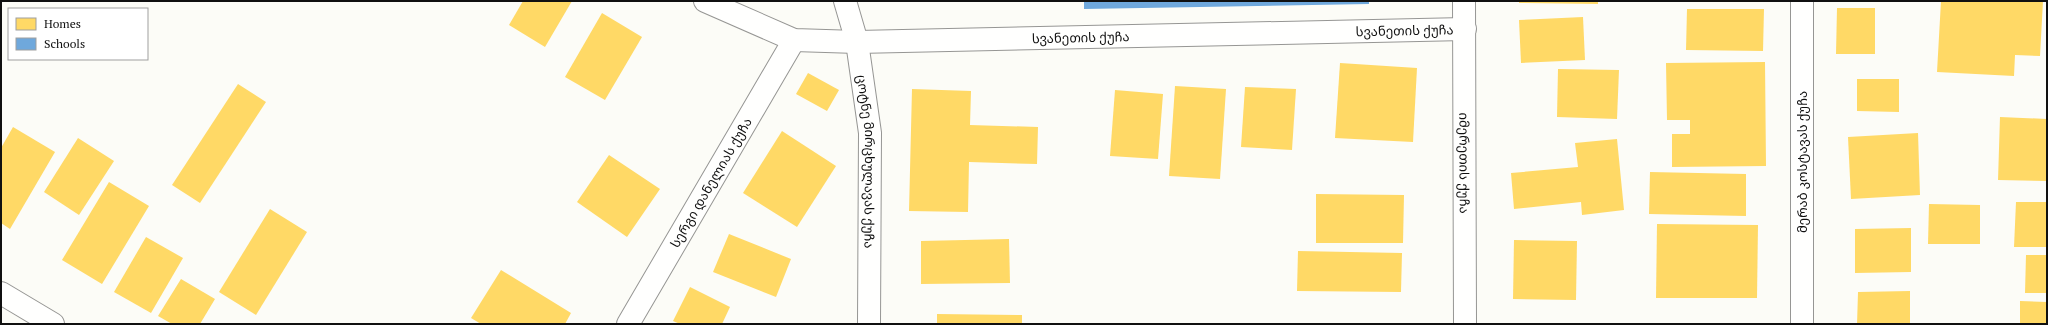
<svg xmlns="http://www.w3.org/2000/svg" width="2048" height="325" viewBox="0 0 2048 325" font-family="'PT Serif','Noto Sans Georgian',serif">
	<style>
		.homes { fill: #ffd966 }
		.schools { fill: #6fa8dc }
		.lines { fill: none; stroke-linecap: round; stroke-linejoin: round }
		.minor-casing { stroke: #969694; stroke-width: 24 }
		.minor { stroke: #fffffe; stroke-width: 22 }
		.labels { text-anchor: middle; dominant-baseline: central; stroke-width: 4; stroke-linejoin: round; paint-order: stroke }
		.street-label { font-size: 13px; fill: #101010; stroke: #fff }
	</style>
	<rect width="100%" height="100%" fill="#fcfcf7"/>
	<g class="homes">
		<polygon points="523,1 572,1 545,47 509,25"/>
		<polygon points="1519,1 1598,1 1598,4 1519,3"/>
		<polygon points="1941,1 2043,1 2040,56 2015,55 2014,76 1937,72"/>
		<polygon points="1837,8 1875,8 1875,54 1836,54"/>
		<polygon points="1687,9 1764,9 1763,51 1686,50"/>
		<polygon points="602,13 642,37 605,100 565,77"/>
		<polygon points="1583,17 1585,60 1521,63 1519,20"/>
		<polygon points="1765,62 1766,166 1672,167 1672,134 1690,134 1690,120 1667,120 1666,63"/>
		<polygon points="1340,63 1417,68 1413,142 1335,138"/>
		<polygon points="1558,69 1619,70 1617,119 1557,117"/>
		<polygon points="808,73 839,90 827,111 796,94"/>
		<polygon points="1857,79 1899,79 1899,112 1857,111"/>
		<polygon points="238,84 266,102 200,203 172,185"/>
		<polygon points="1175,86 1226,89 1220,179 1169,176"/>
		<polygon points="1245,87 1296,89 1292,150 1241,147"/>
		<polygon points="912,89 971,91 970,125 1038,127 1037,164 969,162 968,212 909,211"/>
		<polygon points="1115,90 1163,94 1158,159 1110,156"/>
		<polygon points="2000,117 2047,119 2047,181 1998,180"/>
		<polygon points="13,127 55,152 10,229 1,223 1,148"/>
		<polygon points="782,131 836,166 797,227 743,193"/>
		<polygon points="1918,133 1920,195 1851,199 1848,137"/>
		<polygon points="78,138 114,161 79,215 44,192"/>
		<polygon points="1617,139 1624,210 1582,215 1581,202 1514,209 1511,173 1578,167 1575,143"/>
		<polygon points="609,155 660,189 627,237 577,202"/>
		<polygon points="1650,172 1746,174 1746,216 1649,214"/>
		<polygon points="109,182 149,206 102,284 62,260"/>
		<polygon points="1316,194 1404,195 1403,243 1316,243"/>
		<polygon points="2016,202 2047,202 2047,247 2014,247"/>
		<polygon points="1929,204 1980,205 1980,244 1928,244"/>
		<polygon points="270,209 307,232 256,315 219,292"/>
		<polygon points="1657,224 1758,225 1757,298 1656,298"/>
		<polygon points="1911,228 1911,272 1855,273 1855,229"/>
		<polygon points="729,234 791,259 776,297 713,272"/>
		<polygon points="146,237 183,258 151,313 114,292"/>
		<polygon points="1009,239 1010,283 921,284 921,241"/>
		<polygon points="1514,240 1577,241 1576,300 1513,299"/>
		<polygon points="1298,251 1402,253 1401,292 1297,291"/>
		<polygon points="2026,255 2047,255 2047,293 2025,293"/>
		<polygon points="501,270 571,313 565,324 481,324 471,318"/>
		<polygon points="181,279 215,299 200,324 172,324 158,316"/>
		<polygon points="690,287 730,307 722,324 680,324 673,321"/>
		<polygon points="1910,291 1910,324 1857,324 1858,292"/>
		<polygon points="2020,301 2047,302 2047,324 2020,324"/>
		<polygon points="937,314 1022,315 1022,324 937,324"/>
	</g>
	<polygon class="schools" points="1084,1 1369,1 1369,4 1084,9"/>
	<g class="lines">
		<g class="minor-casing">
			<g id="minor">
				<path id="s1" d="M 705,1 L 794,40 L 857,42 L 1465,29"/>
				<path id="s2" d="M 845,1 L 857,42 L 870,133 L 869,324"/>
				<path id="s3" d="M 1464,1 L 1465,324"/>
				<polyline points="1,293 53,324"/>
				<path id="s4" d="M 628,324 L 794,40"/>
				<polyline points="1802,324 1802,1"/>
			</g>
		</g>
		<use href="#minor" class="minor"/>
	</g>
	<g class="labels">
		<g class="street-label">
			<text stroke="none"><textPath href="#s1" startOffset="708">სვანეთის ქუჩა</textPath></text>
			<text stroke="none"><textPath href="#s1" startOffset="384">სვანეთის ქუჩა</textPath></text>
			<text stroke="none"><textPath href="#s2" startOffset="163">ცოტნე მირცხულავას ქუჩა</textPath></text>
			<text stroke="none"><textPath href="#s3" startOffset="162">იმერეთის ქუჩა</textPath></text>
			<text transform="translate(1802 162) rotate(-90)">მერაბ კოსტავას ქუჩა</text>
			<text stroke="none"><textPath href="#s4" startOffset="164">სერგი დანელიას ქუჩა</textPath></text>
		</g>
	</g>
	<rect width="2048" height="325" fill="none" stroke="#101010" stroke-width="4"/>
	<rect x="8" y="8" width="140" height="52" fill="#ffffff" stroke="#9f9f9f"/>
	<rect x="16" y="18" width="20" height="12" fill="#ffd966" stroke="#9f9f9f"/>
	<text x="44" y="28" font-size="12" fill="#101010">Homes</text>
	<rect x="16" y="38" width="20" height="12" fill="#6fa8dc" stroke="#9f9f9f"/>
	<text x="44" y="48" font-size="12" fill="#101010">Schools</text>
</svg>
